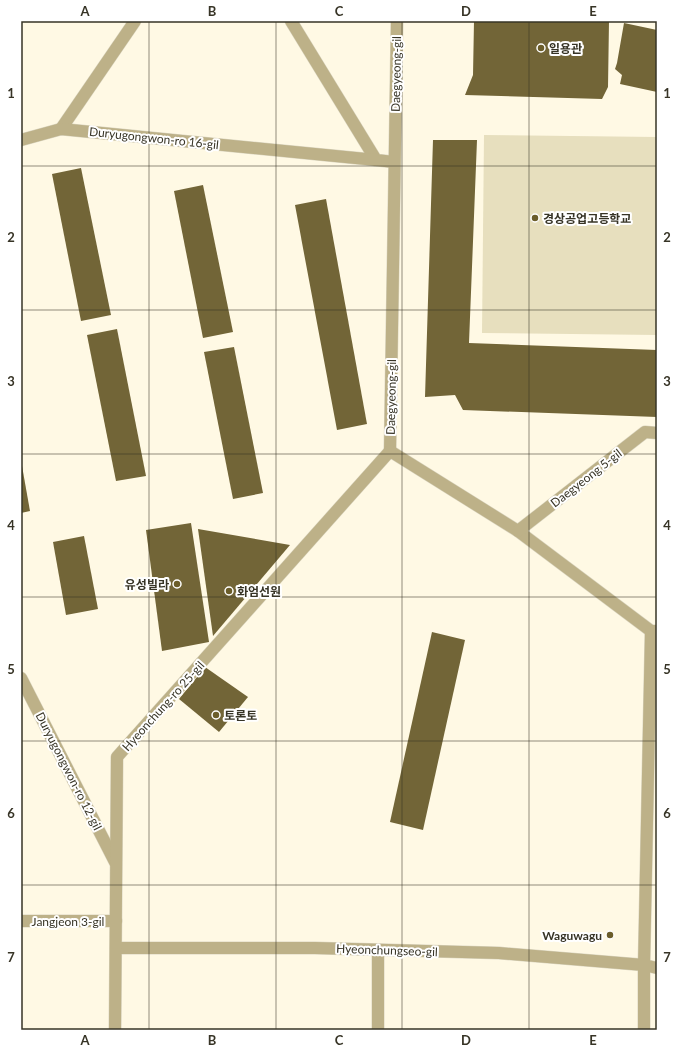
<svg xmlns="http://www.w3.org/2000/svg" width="678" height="1051" viewBox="0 0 678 1051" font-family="Lato,'Noto Sans KR',sans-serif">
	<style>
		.green { fill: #e7dfbe }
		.building { fill: #726537 }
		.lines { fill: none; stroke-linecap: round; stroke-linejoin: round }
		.minor-casing { stroke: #dbd6c2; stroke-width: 13 }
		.minor { stroke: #bdb188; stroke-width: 12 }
		.grid { fill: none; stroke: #373426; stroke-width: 1; stroke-opacity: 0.55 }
		.poi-dot { fill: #6b5d2a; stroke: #fff; stroke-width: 1.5 }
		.labels { text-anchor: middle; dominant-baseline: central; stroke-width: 4; stroke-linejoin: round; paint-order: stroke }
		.poi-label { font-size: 12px; font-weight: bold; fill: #373426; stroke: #fff; text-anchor: start }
		.street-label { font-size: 12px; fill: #373426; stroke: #fff }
		.neatline { fill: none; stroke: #373426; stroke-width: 1.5 }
		.grid-label { font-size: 13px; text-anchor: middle; font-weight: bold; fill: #373426 }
	</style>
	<rect width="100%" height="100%" fill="#fff9e4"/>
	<polygon class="green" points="484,135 657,137 657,335 482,333"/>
	<g class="building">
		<polygon points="474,21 609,21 608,87 602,99 465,95 473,75"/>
		<polygon points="624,23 657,30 657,92 620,84 622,75 615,69 617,63"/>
		<polygon points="433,140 477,140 469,343 657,350 657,417 463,410 455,395 425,397"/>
		<polygon points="81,168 111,315 81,321 52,174"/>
		<polygon points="203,185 233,332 203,338 174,191"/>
		<polygon points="326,199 367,424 337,430 295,205"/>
		<polygon points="117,329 146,476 116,481 87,335"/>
		<polygon points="234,347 263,493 233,499 204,352"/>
		<polygon points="22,466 30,511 21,513 21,467"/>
		<polygon points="191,523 209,642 162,651 146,530"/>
		<polygon points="198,529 290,545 213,636"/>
		<polygon points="84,536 98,609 66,615 53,542"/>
		<polygon points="432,632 465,640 423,830 390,822"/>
		<polygon points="205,667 248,697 219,732 179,699"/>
	</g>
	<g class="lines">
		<g class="minor-casing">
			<g id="minor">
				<polyline points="291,21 376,160 394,162"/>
				<polyline points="61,129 135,21"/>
				<polyline points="21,140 61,129 376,160"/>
				<polyline points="390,451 397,21"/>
				<polyline points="390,451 518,531 651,631 657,631"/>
				<polyline points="518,531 645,432 657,433"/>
				<polyline points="21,678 115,862"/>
				<polyline points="21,921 116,921"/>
				<polyline points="116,948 315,948 499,953 644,965 657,968"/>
				<polyline points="378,950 378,1030"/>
				<polyline points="115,1030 117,757 390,451"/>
				<polyline points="644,1030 644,965 651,631"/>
			</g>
		</g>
		<use href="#minor" class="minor"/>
	</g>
	<path class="grid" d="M 149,21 L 149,1030M 276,21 L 276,1030M 402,21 L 402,1030M 529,21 L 529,1030M 21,166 L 657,166M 21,310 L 657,310M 21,454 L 657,454M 21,597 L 657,597M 21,741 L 657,741M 21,885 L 657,885"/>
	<g class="poi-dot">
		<circle cx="541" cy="48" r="4"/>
		<circle cx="535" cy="218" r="4"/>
		<circle cx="177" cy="584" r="4"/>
		<circle cx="229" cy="591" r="4"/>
		<circle cx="216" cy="715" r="4"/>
		<circle cx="610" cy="935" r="4"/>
	</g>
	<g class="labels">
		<g class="poi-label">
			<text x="549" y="48">일용관</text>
			<text x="543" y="218">경상공업고등학교</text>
			<text x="169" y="584" text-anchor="end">유성빌라</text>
			<text x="237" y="591">화엄선원</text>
			<text x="224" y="715">토론토</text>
			<text x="602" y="935" text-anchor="end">Waguwagu</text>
		</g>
		<g class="street-label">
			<text transform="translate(396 74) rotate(-89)">Daegyeong-gil</text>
			<text transform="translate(154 138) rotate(6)">Duryugongwon-ro 16-gil</text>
			<text transform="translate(391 397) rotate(-89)">Daegyeong-gil</text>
			<text transform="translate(586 478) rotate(-38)">Daegyeong 5-gil</text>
			<text transform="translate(163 706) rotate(-48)">Hyeonchung-ro 25-gil</text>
			<text transform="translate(69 771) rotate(63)">Duryugongwon-ro 12-gil</text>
			<text x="68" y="921">Jangjeon 3-gil</text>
			<text transform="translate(387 950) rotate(2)">Hyeonchungseo-gil</text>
		</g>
	</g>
	<rect width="678" height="1051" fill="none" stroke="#ffffff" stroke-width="44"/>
	<rect x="22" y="22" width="634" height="1007" class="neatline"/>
	<g class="grid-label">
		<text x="85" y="16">A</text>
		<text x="212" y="16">B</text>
		<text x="339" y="16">C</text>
		<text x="466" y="16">D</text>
		<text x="593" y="16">E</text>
		<text x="11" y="98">1</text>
		<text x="667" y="98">1</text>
		<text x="11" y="242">2</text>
		<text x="667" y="242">2</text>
		<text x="11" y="386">3</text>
		<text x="667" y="386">3</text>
		<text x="11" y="530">4</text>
		<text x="667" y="530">4</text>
		<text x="11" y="674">5</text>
		<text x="667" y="674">5</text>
		<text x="11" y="818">6</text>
		<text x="667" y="818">6</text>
		<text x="11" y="962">7</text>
		<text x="667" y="962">7</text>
		<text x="85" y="1045">A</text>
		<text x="212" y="1045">B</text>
		<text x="339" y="1045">C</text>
		<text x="466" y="1045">D</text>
		<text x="593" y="1045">E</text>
	</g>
</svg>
